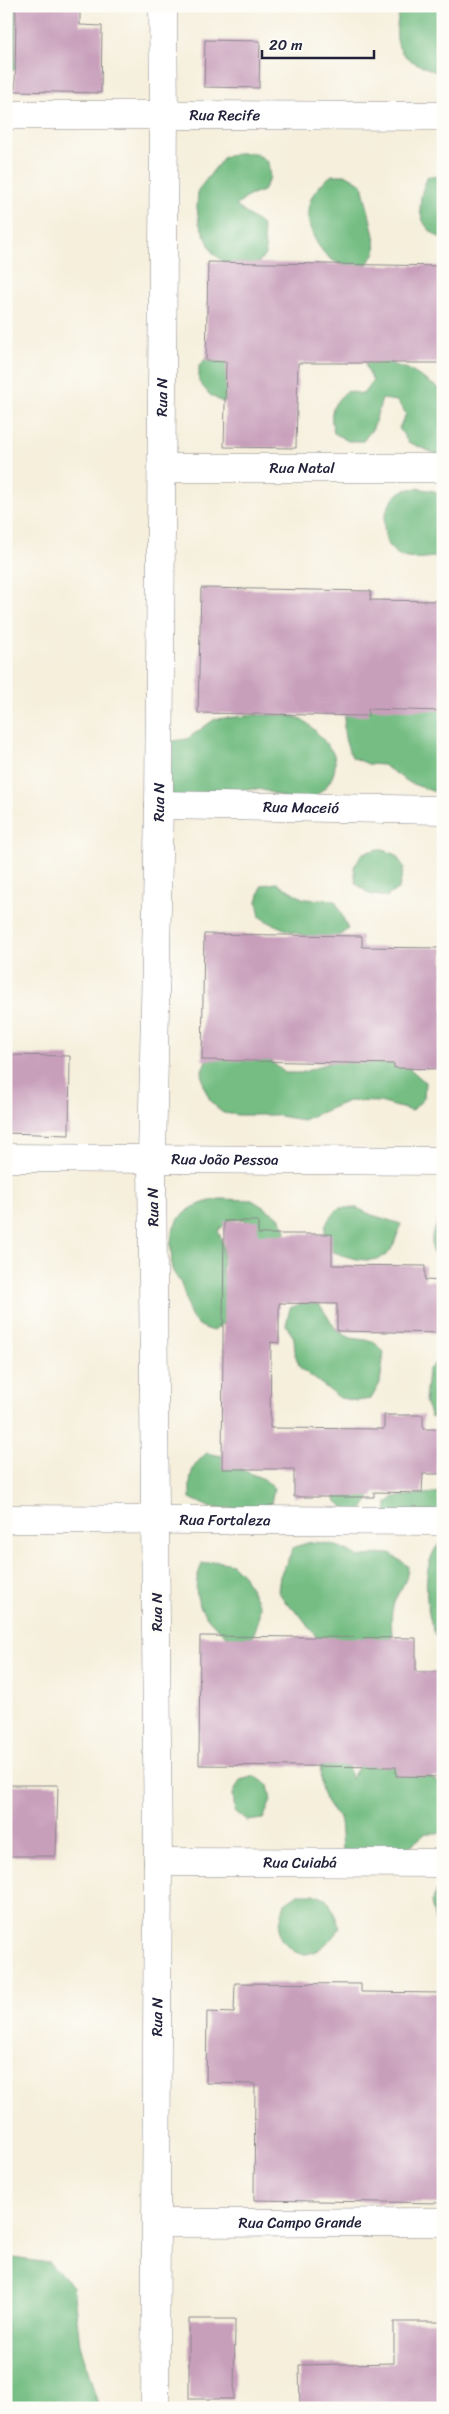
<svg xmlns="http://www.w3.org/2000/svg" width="449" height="2414" viewBox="0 0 449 2414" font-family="Sriracha,sans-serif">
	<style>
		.forest { fill: #75bd83; stroke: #4c705f }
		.building { fill: #c89fbb }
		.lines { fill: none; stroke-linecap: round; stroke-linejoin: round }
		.street-casing { stroke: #8c888c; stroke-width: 29 }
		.secondary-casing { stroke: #8c888c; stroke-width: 29 }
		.street { stroke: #fff; stroke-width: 28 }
		.secondary { stroke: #fff; stroke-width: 28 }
		.labels { text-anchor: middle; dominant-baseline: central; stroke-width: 5; stroke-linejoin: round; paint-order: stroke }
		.street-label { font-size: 15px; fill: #22223b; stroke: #fdfcf7 }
	</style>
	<rect width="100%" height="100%" fill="#fdfcf7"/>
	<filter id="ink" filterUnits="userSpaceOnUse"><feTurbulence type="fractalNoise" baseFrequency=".02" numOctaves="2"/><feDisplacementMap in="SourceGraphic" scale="10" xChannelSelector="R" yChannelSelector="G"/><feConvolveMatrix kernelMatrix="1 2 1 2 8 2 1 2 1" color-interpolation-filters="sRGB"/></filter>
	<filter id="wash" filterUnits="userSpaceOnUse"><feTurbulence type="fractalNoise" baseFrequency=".0096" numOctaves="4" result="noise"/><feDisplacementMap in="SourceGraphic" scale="20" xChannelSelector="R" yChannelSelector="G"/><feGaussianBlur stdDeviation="1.12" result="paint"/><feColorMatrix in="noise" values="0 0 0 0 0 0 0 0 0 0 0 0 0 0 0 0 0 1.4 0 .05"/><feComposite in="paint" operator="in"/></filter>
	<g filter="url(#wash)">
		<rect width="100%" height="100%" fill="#f5efdc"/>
		<g class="forest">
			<path d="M 410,6 L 434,6 L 443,14 L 443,75 C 407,59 390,58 399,13 Z"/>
			<polygon points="6,7 27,13 25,63 11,71 6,71"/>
			<polygon points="239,153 255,153 268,162 270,178 263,191 249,196 236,206 262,225 266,254 256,265 224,262 213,253 199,223 197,207 198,190 224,157"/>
			<path d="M 332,175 L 347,175 L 362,184 C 364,197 378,243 375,251 C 374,256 369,261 366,265 C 360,265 353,267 347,266 C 333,263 324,255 317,243 C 301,215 306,194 332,175 Z"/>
			<path d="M 428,176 L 443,177 L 443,239 C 414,226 417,200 428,176 Z"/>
			<path d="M 388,344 L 391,364 L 408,369 L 443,391 L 443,457 L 408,442 L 399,428 L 406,414 L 397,401 L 382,399 L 373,428 L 363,441 L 348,441 L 334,433 C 329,412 331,405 347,391 L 363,394 L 373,381 L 366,367 L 365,351 Z"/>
			<polygon points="210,354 246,358 238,398 222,402 210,395 199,382 199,366"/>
			<path d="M 417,488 L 434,491 L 443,496 L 443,557 C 431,556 415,561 403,557 C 376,547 380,504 402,491 C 406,489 413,489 417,488 Z"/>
			<path d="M 443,700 L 443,795 L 410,783 L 383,765 L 368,764 L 352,757 C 343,739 342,727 347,708 L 389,705 L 406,710 L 421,702 Z"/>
			<path d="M 256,715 C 270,716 288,713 301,719 C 309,722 331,748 334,755 C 340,776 322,797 303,800 C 288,803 270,789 255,789 C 229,789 202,797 176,802 L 164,778 L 172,741 L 187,739 L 215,719 Z"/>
			<polygon points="379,849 395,854 404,867 399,888 386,897 369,894 356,883 354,867 363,853"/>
			<path d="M 277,883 L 304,899 L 335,900 L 348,929 C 345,931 340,936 335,938 C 317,943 275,927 260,917 L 257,901 L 262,885 Z"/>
			<polygon points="263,1050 273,1063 285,1073 301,1073 331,1062 379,1061 409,1068 425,1082 424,1098 412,1111 380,1102 348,1101 303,1120 273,1115 238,1115 223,1113 211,1102 204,1087 202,1071 208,1055"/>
			<path d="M 220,1199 L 252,1200 L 279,1217 L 286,1230 L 281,1245 L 266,1244 L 244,1219 L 229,1220 L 218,1231 C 220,1236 223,1242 223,1247 C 224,1269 216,1272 233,1289 L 227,1320 L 214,1331 C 186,1324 190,1310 182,1286 C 180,1280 174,1275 172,1269 C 171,1264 172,1256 171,1250 C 169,1217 190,1204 220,1199 Z"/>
			<path d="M 339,1208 L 357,1208 L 372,1215 L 401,1224 C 398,1232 395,1244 390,1251 C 377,1268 345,1257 329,1250 C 322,1230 323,1223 339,1208 Z"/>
			<polygon points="443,1217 443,1261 432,1252 432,1235 439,1219"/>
			<polygon points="305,1302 320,1305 337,1331 351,1338 373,1341 384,1352 380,1383 371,1399 357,1401 340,1398 300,1368 295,1354 294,1338 286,1325 290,1308"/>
			<polygon points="440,1358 443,1360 443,1421 431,1417 425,1401 428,1370"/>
			<path d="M 207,1453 L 222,1456 L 234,1467 L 264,1479 L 274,1488 L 271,1503 L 262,1508 L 211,1508 L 190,1498 C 190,1475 189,1468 207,1453 Z"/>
			<polygon points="337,1484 377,1484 363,1510 348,1510 335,1500"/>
			<polygon points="443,1492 443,1517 386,1514 387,1503 394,1497"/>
			<path d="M 443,1541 L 443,1647 C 424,1626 418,1557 443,1541 Z"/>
			<path d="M 311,1542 C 330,1543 342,1546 358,1557 L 390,1553 L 408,1566 C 407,1587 398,1588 393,1606 C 390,1616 392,1628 392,1638 L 320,1642 L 300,1615 L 287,1604 L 278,1591 L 280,1576 L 294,1547 Z"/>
			<path d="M 217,1561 L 232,1564 L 243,1575 L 260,1606 L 258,1622 L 252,1639 L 238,1644 C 208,1623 185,1602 202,1564 Z"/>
			<path d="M 345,1752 L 351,1779 L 359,1766 L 403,1760 L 443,1785 L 443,1833 L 426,1833 L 403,1852 L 342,1851 L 340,1819 C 321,1801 319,1787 321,1761 Z"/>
			<polygon points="255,1776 268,1785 271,1801 263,1819 247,1821 235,1811 233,1794 240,1780"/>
			<polygon points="443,1885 443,1964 437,1953 438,1933 431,1902 439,1886"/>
			<path d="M 298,1894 L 314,1894 L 328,1900 L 340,1927 C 331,1942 307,1966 289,1947 C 287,1945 283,1941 281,1939 C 277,1928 282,1913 285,1903 Z"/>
			<polygon points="6,2257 49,2263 73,2286 80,2344 99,2408 6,2408"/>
		</g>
		<g id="blocks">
			<g class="building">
				<polygon points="16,6 80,6 80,25 102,26 101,93 15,91"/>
				<polygon points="205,40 260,41 259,88 204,87"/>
				<polygon points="208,262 443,266 443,363 298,363 296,448 224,447 226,362 206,361"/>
				<polygon points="201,588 371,591 370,600 443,601 443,711 368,709 368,716 198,713"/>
				<polygon points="204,934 362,936 362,947 443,948 443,1069 394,1068 394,1064 202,1060"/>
				<polygon points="6,1055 70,1056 69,1135 6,1133"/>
				<polygon points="224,1221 258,1221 258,1234 332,1234 332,1265 425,1266 425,1280 443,1281 443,1333 337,1331 337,1304 279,1303 279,1343 271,1342 270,1428 384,1429 384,1415 423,1415 423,1429 443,1429 443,1474 423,1474 422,1493 374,1492 374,1497 294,1497 294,1469 222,1469"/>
				<polygon points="200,1636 416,1638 416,1672 443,1672 443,1777 396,1776 396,1767 199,1765"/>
				<polygon points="6,1785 58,1785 56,1856 6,1856"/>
				<polygon points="235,1983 361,1984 361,1992 443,1993 442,2203 254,2200 255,2084 206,2083 207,2012 234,2013"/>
				<polygon points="189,2319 235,2319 234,2399 189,2399"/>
				<polygon points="394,2322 443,2322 443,2408 300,2408 299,2365 394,2363"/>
			</g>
		</g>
	</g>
	<g filter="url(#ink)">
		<use href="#blocks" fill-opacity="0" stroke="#8c888c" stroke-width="1"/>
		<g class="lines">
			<g class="street-casing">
				<g id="street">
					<polyline points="6,115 164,115 163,6"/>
					<path id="s1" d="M 161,468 L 443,468"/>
					<path id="s2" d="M 159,805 L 443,810"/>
					<path id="s3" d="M 6,1158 L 443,1161"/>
					<path id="s4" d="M 6,1519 L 443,1521"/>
					<path id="s5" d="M 158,1862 L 443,1863"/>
					<path id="s6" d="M 158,2223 L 443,2222"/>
				</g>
			</g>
			<g class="secondary-casing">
				<g id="secondary">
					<path id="s7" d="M 155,2408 L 158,1862 L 152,1159 L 159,805 L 164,115 L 443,116"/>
				</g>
			</g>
			<use href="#street" class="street"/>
			<use href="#secondary" class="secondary"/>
		</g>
	</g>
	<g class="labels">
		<g class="street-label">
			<text stroke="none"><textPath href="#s7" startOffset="2354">Rua Recife</textPath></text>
			<text stroke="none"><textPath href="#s7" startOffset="2011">Rua N</textPath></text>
			<text stroke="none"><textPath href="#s1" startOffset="141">Rua Natal</textPath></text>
			<text stroke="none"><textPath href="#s7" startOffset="1606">Rua N</textPath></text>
			<text stroke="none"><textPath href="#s2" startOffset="142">Rua Maceió</textPath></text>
			<text stroke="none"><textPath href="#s3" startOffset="219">Rua João Pessoa</textPath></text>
			<text transform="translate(153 1207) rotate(-91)">Rua N</text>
			<text stroke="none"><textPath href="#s4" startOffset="219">Rua Fortaleza</textPath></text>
			<text transform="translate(157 1612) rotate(-90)">Rua N</text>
			<text stroke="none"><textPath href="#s5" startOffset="142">Rua Cuiabá</textPath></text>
			<text stroke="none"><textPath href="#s7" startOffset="391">Rua N</textPath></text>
			<text stroke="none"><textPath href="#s6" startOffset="142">Rua Campo Grande</textPath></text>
		</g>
	</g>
	<rect width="449" height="2414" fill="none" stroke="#fdfcf7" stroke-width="25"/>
	<path d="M262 50v8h112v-8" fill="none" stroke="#22223b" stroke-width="2.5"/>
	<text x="269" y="50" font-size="15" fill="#22223b" stroke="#fdfcf7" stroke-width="4" paint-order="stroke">20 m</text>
</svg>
